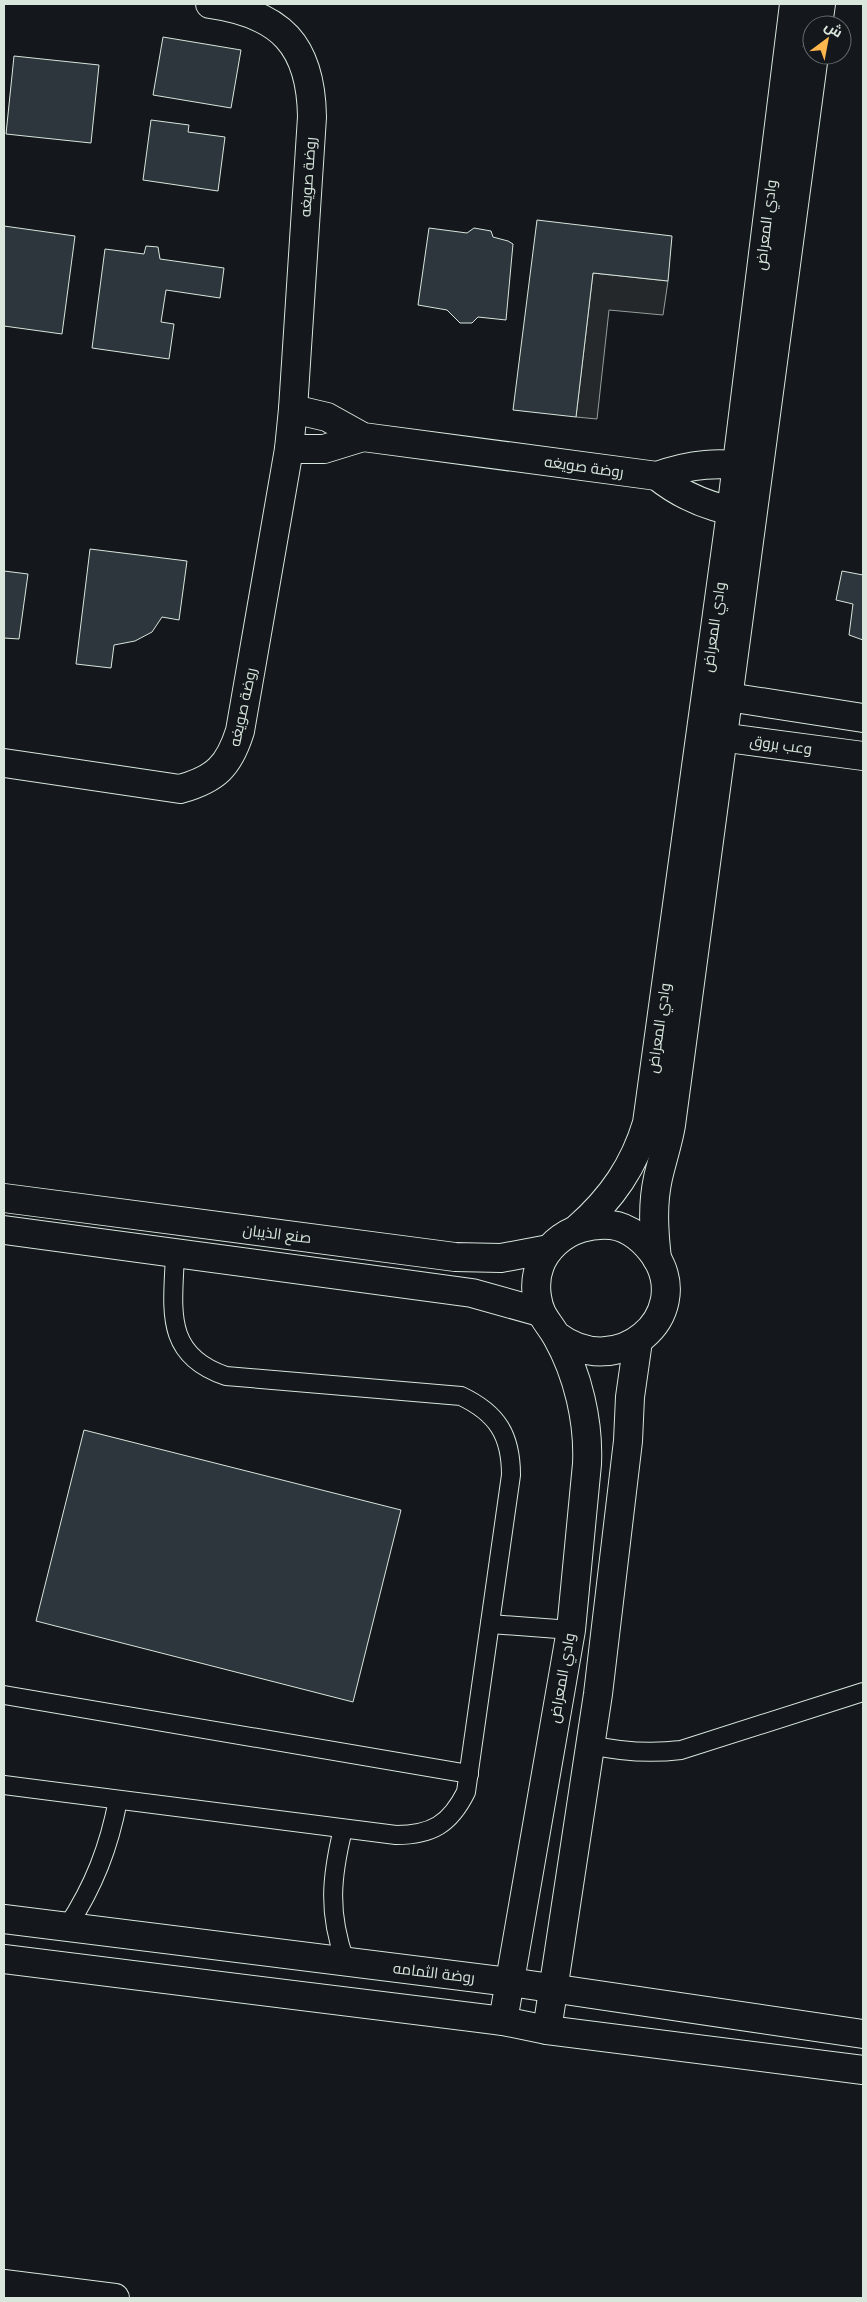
<svg xmlns="http://www.w3.org/2000/svg" width="867" height="2302" viewBox="0 0 867 2302" font-family="'Nunito Sans',Cairo,sans-serif">
	<style>
		.parking { fill: #24282b; stroke: #939e99 }
		.building { fill: #2c363c; stroke: #d8e6dc }
		.lines { fill: none; stroke-linecap: round; stroke-linejoin: round }
		.lane-casing { stroke: #d8e6dc; stroke-width: 20 }
		.street-casing { stroke: #d8e6dc; stroke-width: 30 }
		.lane { stroke: #14181c; stroke-width: 18 }
		.street { stroke: #14181c; stroke-width: 28 }
		.labels { text-anchor: middle; dominant-baseline: central; stroke-width: 4; stroke-linejoin: round; paint-order: stroke }
		.street-label { font-size: 15px; fill: #d8e6dc; stroke: #14181c }
	</style>
	<rect width="100%" height="100%" fill="#14181c"/>
	<polygon class="parking" points="593,273 668,281 663,315 609,310 597,419 576,417"/>
	<g class="building">
		<polygon points="163,37 241,50 231,108 153,95"/>
		<polygon points="14,56 99,65 91,143 6,134"/>
		<polygon points="151,120 189,125 188,132 225,137 218,191 143,180"/>
		<polygon points="537,220 672,236 668,281 593,273 576,417 513,410"/>
		<polygon points="4,226 75,236 62,334 4,326"/>
		<polygon points="429,228 467,233 474,228 491,231 493,237 508,241 513,244 506,320 478,317 472,323 460,323 447,310 418,305"/>
		<polygon points="146,246 158,247 160,259 224,268 220,298 166,290 161,322 174,324 169,359 92,348 105,249 144,254"/>
		<polygon points="90,549 187,561 179,620 162,617 152,632 135,641 114,645 111,668 76,664"/>
		<polygon points="4,571 28,574 19,639 4,638"/>
		<polygon points="842,571 863,575 863,640 849,635 853,604 836,600"/>
		<polygon points="84,1430 401,1510 353,1702 36,1621"/>
	</g>
	<g class="lines">
		<g class="lane-casing">
			<g id="lane">
				<polyline points="490,1624 571,1630"/>
				<polyline points="4,1695 469,1774"/>
				<path d="M 591,1745 C 622,1752 649,1754 681,1750 L 863,1692"/>
				<path d="M 4,1785 L 396,1835 C 432,1835 450,1824 466,1792 L 511,1475 C 511,1435 497,1413 461,1396 L 226,1376 C 163,1355 173,1309 175,1254"/>
				<path d="M 343,1829 C 331,1878 328,1913 345,1961"/>
				<path d="M 67,1927 C 94,1886 109,1847 118,1800"/>
			</g>
		</g>
		<g class="street-casing">
			<g id="street">
				<polyline points="818,25 821,4"/>
				<path d="M 293,409 L 327,417 L 363,437 L 657,476 C 690,464 720,461 756,468"/>
				<polyline points="289,449 324,449 363,437"/>
				<path d="M 657,476 C 684,498 714,509 748,514"/>
				<polyline points="709,694 863,718"/>
				<polyline points="705,735 863,756"/>
				<path d="M 4,763 L 180,789 C 216,779 229,766 240,731 L 289,449 L 293,409 L 312,117 C 311,45 281,14 210,4"/>
				<polyline points="4,1198 455,1257 501,1258 549,1249"/>
				<path d="M 578,1228 C 612,1198 634,1166 647,1123 L 731,512 L 794,4"/>
				<polyline points="4,1230 472,1293 540,1312"/>
				<path d="M 657,1259 C 654,1232 652,1205 658,1178 C 662,1160 668,1143 671,1125 L 814,55"/>
				<polyline points="4,1919 510,1982 863,2034"/>
				<polyline points="4,1959 503,2021 547,2030 863,2070"/>
				<path d="M 503,2021 L 571,1630 L 587,1464 C 589,1422 578,1374 557,1337 C 548,1321 540,1317 537,1297 C 530,1252 569,1221 611,1225 C 630,1227 646,1242 656,1257 C 693,1316 618,1382 557,1336"/>
				<polyline points="547,2030 598,1694 628,1441 630,1397 638,1341"/>
				<polyline points="4,2284 115,2298"/>
			</g>
		</g>
		<use href="#lane" class="lane"/>
		<use href="#street" class="street"/>
	</g>
	<g class="labels">
		<g class="street-label">
			<text transform="translate(308 177) rotate(-86)">روضة صويغه</text>
			<text transform="translate(766 225) rotate(-83)">وادي المعراض</text>
			<text transform="translate(584 467) rotate(8)">روضة صويغه</text>
			<text transform="translate(714 627) rotate(-82)">وادي المعراض</text>
			<text transform="translate(243 707) rotate(-78)">روضة صويغه</text>
			<text transform="translate(781 745) rotate(8)">وعب بروق</text>
			<text transform="translate(659 1028) rotate(-82)">وادي المعراض</text>
			<text transform="translate(277 1234) rotate(7)">صنع الذيبان</text>
			<text transform="translate(562 1678) rotate(-80)">وادي المعراض</text>
			<text transform="translate(434 1973) rotate(7)">روضة الثمامه</text>
		</g>
	</g>
	<rect width="867" height="2302" fill="none" stroke="#d8e6dc" stroke-width="10"/>
	<g transform="translate(827 40) rotate(32)"><circle r="24" fill="#14181c" stroke="#626a69"/>
	<path d="M0-4L9 19L0 12L-9 19Z" fill="#ffb74d"/>
	<text y="-8" font-size="14" font-weight="bold" text-anchor="middle" fill="#d8e6dc">ش</text>
	</g>
</svg>
